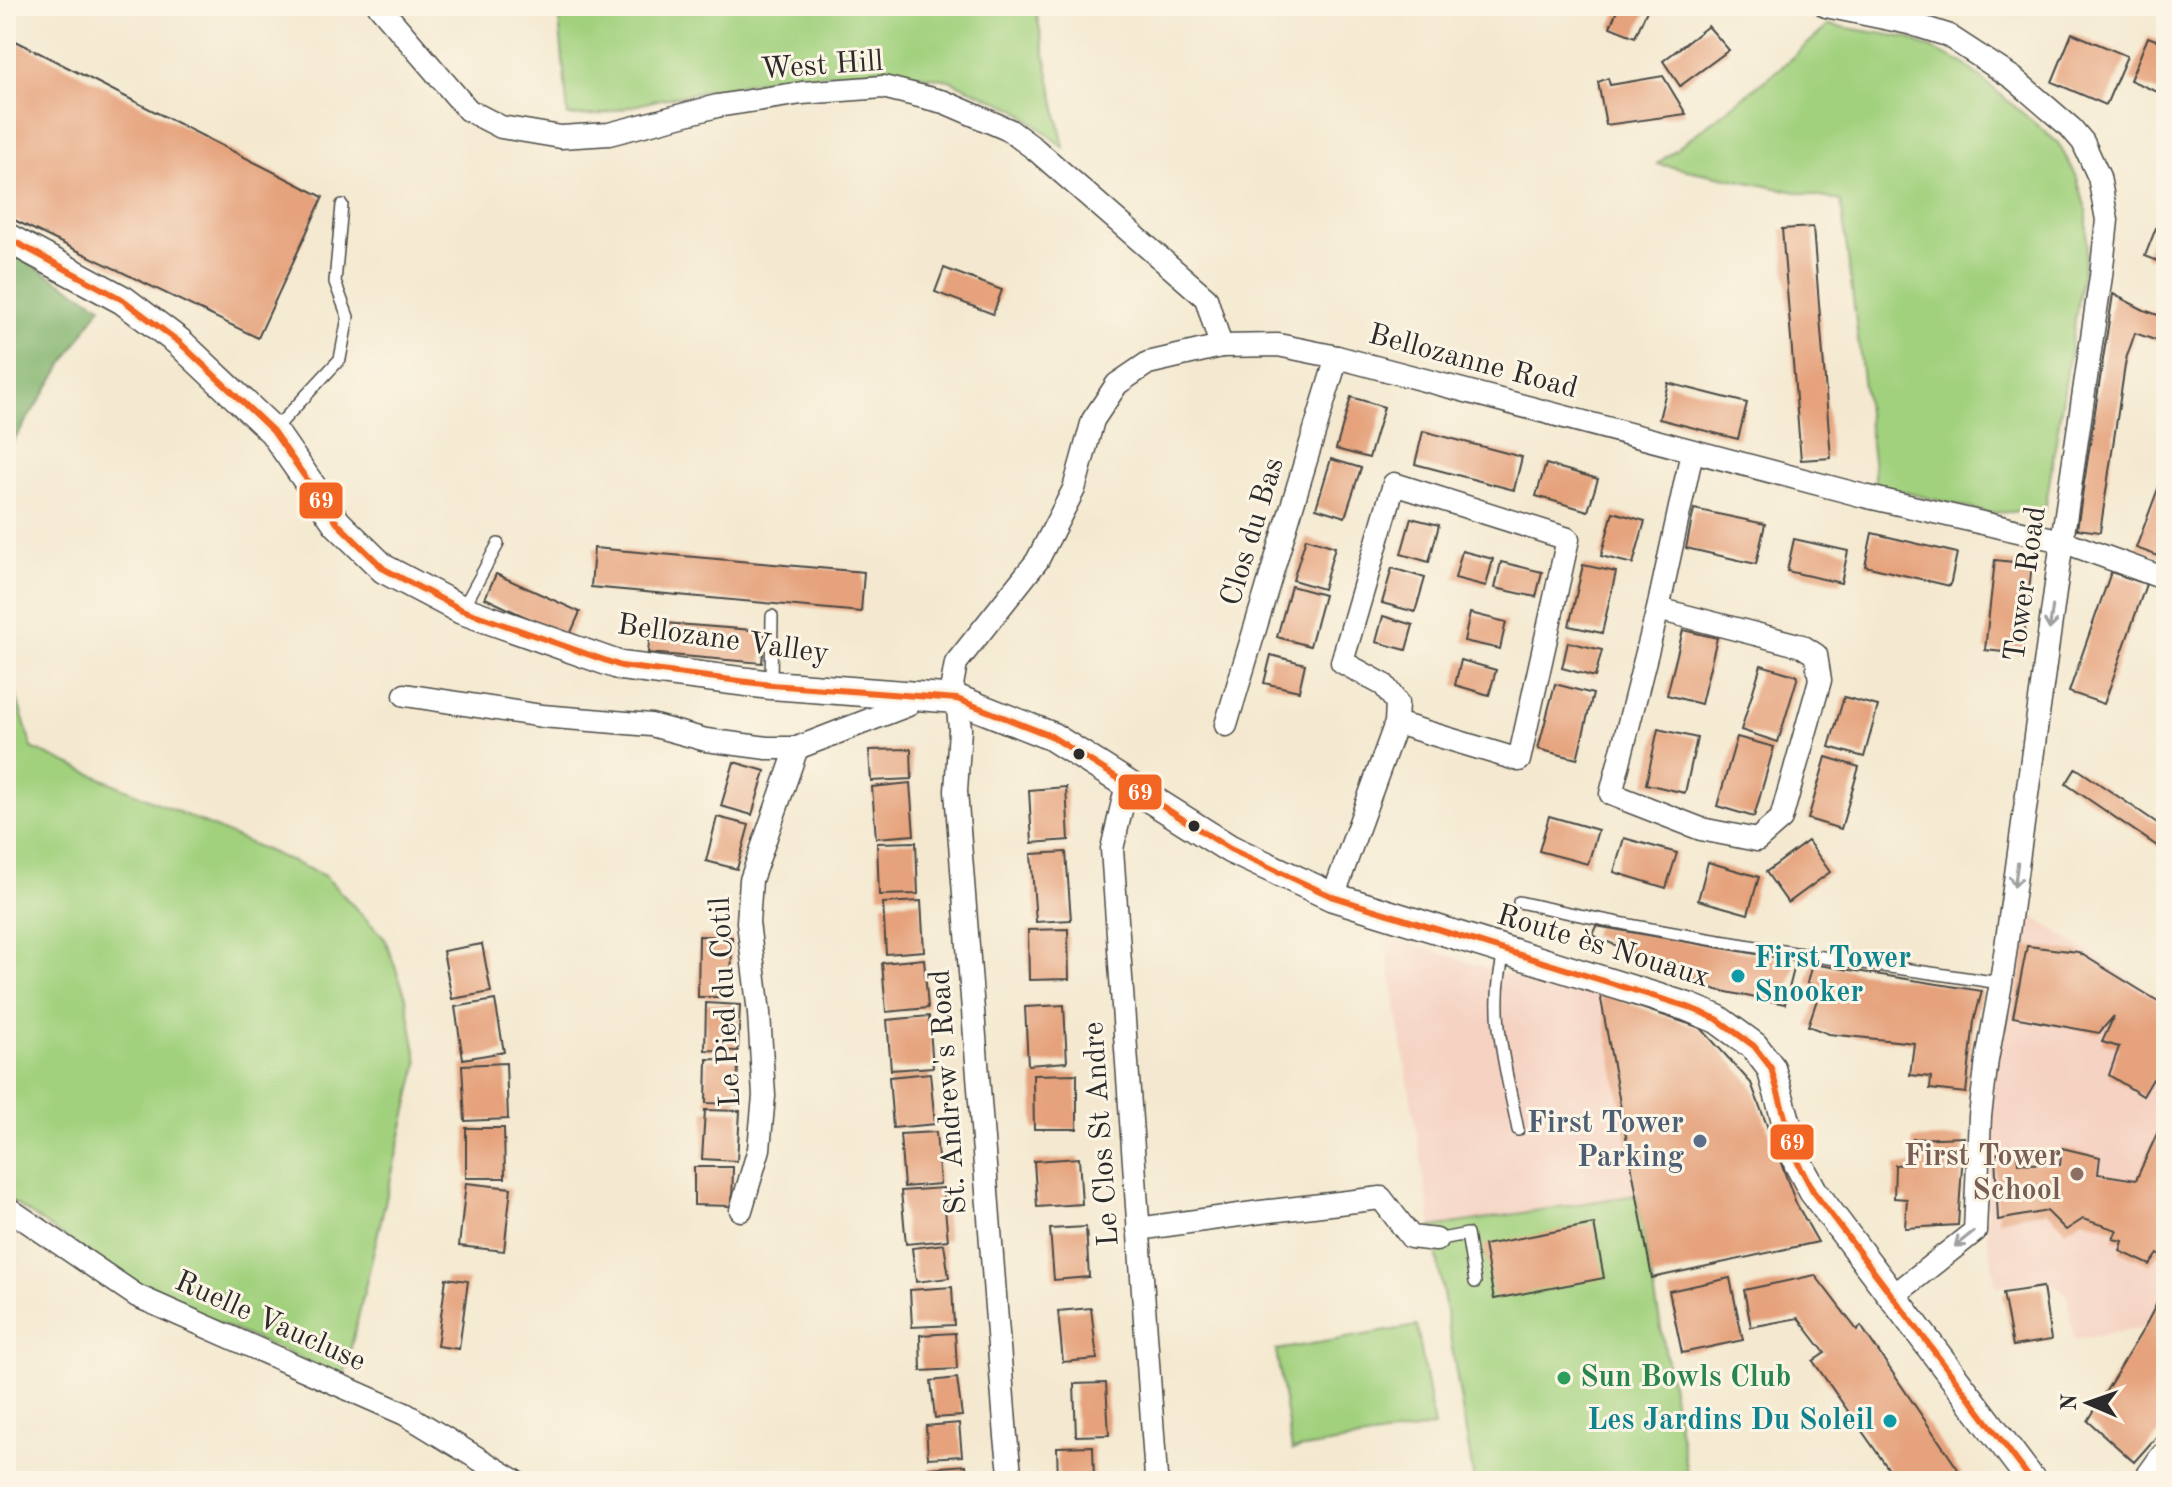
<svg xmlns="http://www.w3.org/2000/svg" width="2172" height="1487" viewBox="0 0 2172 1487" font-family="'Old Standard TT',serif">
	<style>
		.built { fill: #f5d2c2 }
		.green { fill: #a2d17e; stroke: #667e54; stroke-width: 2 }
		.forest { fill: #81b36d; stroke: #566f4c; stroke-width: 2 }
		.building { fill: #e5a27b }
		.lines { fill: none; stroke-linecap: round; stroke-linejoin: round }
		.service-casing { stroke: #494844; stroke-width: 14 }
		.minor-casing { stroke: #494844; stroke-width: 25 }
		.tertiary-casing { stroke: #494844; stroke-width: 31 }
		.primary-casing { stroke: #494844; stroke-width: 37 }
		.service { stroke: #fff; stroke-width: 11 }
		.minor { stroke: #fff; stroke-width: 22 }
		.tertiary { stroke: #fff; stroke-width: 28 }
		.primary { stroke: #fff; stroke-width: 34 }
		.bus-1-casing { stroke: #fcf5e5; stroke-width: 12 }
		.bus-1 { stroke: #f26522; stroke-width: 6 }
		.oneway { stroke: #a0a0a0 }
		.bus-dot { fill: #2b2b2b; stroke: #fcf5e5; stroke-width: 3 }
		.culture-dot { fill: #0f9aa8; stroke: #fcf5e5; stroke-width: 3 }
		.service-dot { fill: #5c6f8a; stroke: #fcf5e5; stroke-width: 3 }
		.education-dot { fill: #8d6e63; stroke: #fcf5e5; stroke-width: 3 }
		.leisure-dot { fill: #2e9e5b; stroke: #fcf5e5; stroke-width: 3 }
		.labels { text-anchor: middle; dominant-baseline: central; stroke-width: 6; stroke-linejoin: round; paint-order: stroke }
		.street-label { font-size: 30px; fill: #2b2b2b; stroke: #fcf5e5 }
		.culture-label { font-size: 30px; font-weight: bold; fill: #0d838f; stroke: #fcf5e5; text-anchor: start }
		.service-label { font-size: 30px; font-weight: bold; fill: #4e5e75; stroke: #fcf5e5; text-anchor: end }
		.education-label { font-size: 30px; font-weight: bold; fill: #785e54; stroke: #fcf5e5; text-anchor: end }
		.leisure-label { font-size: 30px; font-weight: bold; fill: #27864d; stroke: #fcf5e5; text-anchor: start }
		.line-badge { stroke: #fcf5e5; stroke-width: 3 }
		.badge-label { font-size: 22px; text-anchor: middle; font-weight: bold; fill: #fff }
	</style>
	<rect width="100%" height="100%" fill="#fcf5e5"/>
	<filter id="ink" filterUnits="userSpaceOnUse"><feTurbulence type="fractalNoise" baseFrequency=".0125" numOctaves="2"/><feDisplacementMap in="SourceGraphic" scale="16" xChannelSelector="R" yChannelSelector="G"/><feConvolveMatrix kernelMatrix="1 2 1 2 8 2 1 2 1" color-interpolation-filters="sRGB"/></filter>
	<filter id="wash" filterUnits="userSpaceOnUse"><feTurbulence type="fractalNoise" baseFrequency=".006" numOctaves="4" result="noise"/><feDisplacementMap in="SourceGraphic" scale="32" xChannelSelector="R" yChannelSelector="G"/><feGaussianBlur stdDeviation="1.8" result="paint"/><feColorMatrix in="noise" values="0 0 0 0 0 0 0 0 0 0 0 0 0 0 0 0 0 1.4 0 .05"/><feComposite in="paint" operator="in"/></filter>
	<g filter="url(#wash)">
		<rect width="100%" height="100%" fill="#f4e9d0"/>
		<g class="built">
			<polygon points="2025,911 2166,1003 2166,1286 2144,1328 2074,1340 2067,1295 2048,1279 1996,1286 1987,1235 1990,1113 1996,1061"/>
			<polygon points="1384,935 1499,972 1600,994 1637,1195 1432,1227"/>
		</g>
		<g class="green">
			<polygon points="558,6 1035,6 1064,148 1016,109 949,80 886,69 765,80 657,100 598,115 568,116"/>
			<polygon points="1829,25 1908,38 1963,63 2058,143 2076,175 2087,213 2087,244 2045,510 1989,513 1876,485 1841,201 1657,164 1778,70"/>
			<polygon points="6,662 32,748 325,876 385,939 406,997 418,1063 344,1377 141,1290 6,1197"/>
			<polygon points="1637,1195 1688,1478 1669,1481 1474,1481 1432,1227"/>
			<polygon points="1417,1326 1434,1427 1292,1450 1276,1350"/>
		</g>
		<polygon class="forest" points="6,250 101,306 6,452"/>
		<g id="blocks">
			<g class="building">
				<polygon points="1619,6 1649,6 1635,37 1610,27"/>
				<polygon points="1708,26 1729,50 1680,86 1663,61"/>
				<polygon points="2072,33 2127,56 2106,105 2052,82"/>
				<polygon points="6,36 323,197 258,338 6,216"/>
				<polygon points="2148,37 2166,44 2166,85 2162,94 2130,80"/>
				<polygon points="1663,76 1686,114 1606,125 1598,82 1608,78 1610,85"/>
				<polygon points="2161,215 2166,217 2166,264 2145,256"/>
				<polygon points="1813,227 1831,458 1801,460 1782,229"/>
				<polygon points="944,268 1002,290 993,314 935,292"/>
				<polygon points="2113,294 2144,310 2166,318 2166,344 2135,333 2126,359 2100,532 2077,529"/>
				<polygon points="1668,383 1747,403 1738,439 1659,419"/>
				<polygon points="1351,397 1384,407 1369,458 1336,449"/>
				<polygon points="1423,431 1522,457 1514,490 1415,464"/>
				<polygon points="1331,459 1361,468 1345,517 1316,508"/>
				<polygon points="1546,464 1598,479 1588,511 1536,496"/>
				<polygon points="2166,467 2166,551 2164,558 2136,548"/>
				<polygon points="1694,509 1765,524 1756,564 1686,548"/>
				<polygon points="1613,512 1645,521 1633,564 1601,556"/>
				<polygon points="1411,518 1439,525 1429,562 1401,554"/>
				<polygon points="1872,533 1957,553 1950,586 1865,566"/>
				<polygon points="1306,538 1335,547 1323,589 1293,580"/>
				<polygon points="1794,539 1848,551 1841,583 1787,571"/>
				<polygon points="594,548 864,572 861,612 591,587"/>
				<polygon points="1462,551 1493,559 1486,586 1455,578"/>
				<polygon points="1995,560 2032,564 2022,654 1985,650"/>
				<polygon points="1501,562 1542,572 1536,597 1495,588"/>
				<polygon points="1583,565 1616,572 1602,633 1569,626"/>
				<polygon points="1392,568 1425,578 1415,612 1382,603"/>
				<polygon points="2111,572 2146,584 2104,704 2069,692"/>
				<polygon points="496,574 580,612 569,637 485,598"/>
				<polygon points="1291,586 1324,595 1310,646 1277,637"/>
				<polygon points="1470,613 1506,622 1500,649 1464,641"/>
				<polygon points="1383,616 1413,625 1406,650 1376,642"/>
				<polygon points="651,622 765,631 762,663 648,653"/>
				<polygon points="1683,630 1717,638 1701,704 1667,695"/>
				<polygon points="1568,642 1602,650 1595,677 1562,668"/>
				<polygon points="1271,655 1305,664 1299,691 1264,683"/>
				<polygon points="1461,660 1496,670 1489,695 1455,685"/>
				<polygon points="1761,665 1798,676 1778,742 1741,730"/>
				<polygon points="1555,684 1593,694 1577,759 1538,749"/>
				<polygon points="1844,697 1878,706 1864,757 1829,747"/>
				<polygon points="1658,729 1697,738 1685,793 1646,784"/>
				<polygon points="1737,737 1774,747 1754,817 1717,806"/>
				<polygon points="911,749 912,779 871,781 869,750"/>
				<polygon points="1826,757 1859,767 1841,829 1808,819"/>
				<polygon points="734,762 765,771 752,815 721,806"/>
				<polygon points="2076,768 2166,829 2166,852 2066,784"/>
				<polygon points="910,783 914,835 876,838 872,787"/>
				<polygon points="1066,787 1069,840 1032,843 1029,790"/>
				<polygon points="1549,816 1598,830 1588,864 1539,851"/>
				<polygon points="717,817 749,825 737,869 706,861"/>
				<polygon points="1624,838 1677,853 1666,888 1614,872"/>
				<polygon points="1808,841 1830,872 1788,903 1766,872"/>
				<polygon points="916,842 918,894 879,895 877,843"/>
				<polygon points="1066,852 1071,920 1036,922 1031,854"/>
				<polygon points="1708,862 1759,877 1748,914 1698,900"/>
				<polygon points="921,901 924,951 886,954 883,903"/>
				<polygon points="1596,926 1796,961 1785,1004 1717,990 1592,935"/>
				<polygon points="1068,929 1069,979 1029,980 1028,930"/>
				<polygon points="699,936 732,937 731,997 698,997"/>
				<polygon points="482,944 491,992 452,999 443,951"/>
				<polygon points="2027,946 2078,952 2166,1006 2166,1089 2153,1079 2143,1096 2109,1075 2119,1047 2102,1042 2114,1016 2099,1033 2013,1017"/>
				<polygon points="924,959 928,1008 886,1012 882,963"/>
				<polygon points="1812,964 1982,991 1974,1021 1966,1093 1930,1089 1931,1077 1910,1075 1914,1043 1829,1034 1808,1026 1821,988 1807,983"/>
				<polygon points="1600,994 1701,1028 1751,1083 1796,1203 1818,1242 1652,1278"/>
				<polygon points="495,1000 504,1052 463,1059 455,1007"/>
				<polygon points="706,1003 740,1005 738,1051 705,1050"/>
				<polygon points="1064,1005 1067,1062 1028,1065 1025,1007"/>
				<polygon points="929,1016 933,1067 891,1070 887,1020"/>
				<polygon points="707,1059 738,1060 737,1104 706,1103"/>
				<polygon points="506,1063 508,1119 465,1121 462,1065"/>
				<polygon points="930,1073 935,1124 893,1128 889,1077"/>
				<polygon points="1077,1074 1077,1129 1034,1129 1033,1075"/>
				<polygon points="705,1110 740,1111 737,1161 702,1159"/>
				<polygon points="2166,1114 2166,1257 2158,1254 2150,1265 2120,1251 2123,1241 2113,1239 2117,1230 2083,1219 2066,1230 2047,1211 1998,1220 1995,1154 2017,1152 2018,1163 2060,1165 2062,1148 2100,1157 2098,1174 2136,1180"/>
				<polygon points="466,1128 504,1128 505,1178 466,1178"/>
				<polygon points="936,1132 940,1184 904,1187 900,1134"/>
				<polygon points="1964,1137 1958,1225 1905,1228 1907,1199 1894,1198 1895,1165 1911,1164 1913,1139"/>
				<polygon points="1079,1158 1082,1204 1037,1207 1034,1161"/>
				<polygon points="694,1167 733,1167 732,1206 694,1205"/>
				<polygon points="466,1183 511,1188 504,1251 459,1246"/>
				<polygon points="943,1188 948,1240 906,1244 901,1191"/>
				<polygon points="1594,1224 1604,1278 1494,1299 1484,1245"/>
				<polygon points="1086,1227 1089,1277 1054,1280 1050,1229"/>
				<polygon points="944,1244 949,1278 916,1282 912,1248"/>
				<polygon points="1815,1275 1857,1330 1861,1326 1966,1481 1897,1481 1813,1361 1825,1353 1798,1318 1751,1327 1744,1290"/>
				<polygon points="446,1278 468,1281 459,1349 437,1346"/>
				<polygon points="1730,1278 1743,1340 1682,1353 1669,1291"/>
				<polygon points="2166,1286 2166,1426 2134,1462 2088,1421 2144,1328"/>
				<polygon points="952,1287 954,1325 912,1327 910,1290"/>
				<polygon points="2043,1287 2051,1340 2013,1346 2003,1293"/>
				<polygon points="1091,1308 1097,1359 1063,1362 1058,1311"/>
				<polygon points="955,1333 957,1369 921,1371 920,1335"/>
				<polygon points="957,1378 962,1416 935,1418 931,1381"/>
				<polygon points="1106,1383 1109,1435 1076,1436 1074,1384"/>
				<polygon points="959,1423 962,1456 928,1458 926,1426"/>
				<polygon points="1093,1446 1094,1481 1058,1481 1057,1447"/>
				<polygon points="966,1465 967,1481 931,1481 929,1468"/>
			</g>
		</g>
	</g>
	<g filter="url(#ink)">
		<use href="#blocks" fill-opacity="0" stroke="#494844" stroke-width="2"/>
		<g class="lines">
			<g class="service-casing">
				<g id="service">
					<polyline points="273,431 340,359 348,317 335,282 342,205"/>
					<polyline points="462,610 498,544"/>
					<polyline points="771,683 772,616"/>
					<path d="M 1519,902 C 1678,938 1840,960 2001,983"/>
					<path d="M 1505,951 C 1487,1010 1507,1072 1518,1130"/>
					<polyline points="1436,1240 1467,1234 1475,1282"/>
				</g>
			</g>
			<g class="minor-casing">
				<g id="minor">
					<polyline points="379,6 468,110 501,127 561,137 609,134 717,106 802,93 883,87 944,102 1009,130 1035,149 1206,298 1221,346"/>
					<polyline points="1826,6 1909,23 1947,35 2013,78 2071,128 2083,142 2099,177 2107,220 2101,276 2062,541 2001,983 1987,1060 1980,1116 1975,1231 1893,1296"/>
					<polyline points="1658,609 1611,794 1701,829 1757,840 1781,819 1820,680 1816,655 1802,646 1658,609 1692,452"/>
					<polyline points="405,695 542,716 651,725 706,740 767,748 797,748 908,705 914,694"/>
					<polyline points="1226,725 1337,357"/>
					<polyline points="1127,784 1112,849 1156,1477 1158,1481"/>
					<polyline points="1333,897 1396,723 1397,703 1384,685 1342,662 1394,484 1568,539 1519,760 1396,723"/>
					<polyline points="6,1207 137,1296 405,1414 515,1481"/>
					<polyline points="741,1210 759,1149 764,1096 759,1013 748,922 751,880 797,748"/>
					<polyline points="1138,1229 1261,1212 1381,1198 1411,1237 1436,1240"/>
					<polyline points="1011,1481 1006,1437 956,791 960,729 957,699 952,685 956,663 1037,561 1074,489 1093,420 1117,384 1148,363 1221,346 1278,345 1337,357 1864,496 2062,541 2166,579"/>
				</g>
			</g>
			<g class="tertiary-casing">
				<polyline id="tertiary" points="6,237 123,300 179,342 273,431 337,523 384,569 462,610 621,666 771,685 957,699 1051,736 1230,849 1333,897 1688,1007 1717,1019 1754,1046 1771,1068 1798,1163 1813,1191 2032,1481"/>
			</g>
			<g class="primary-casing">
				<polyline id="primary" points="2151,1481 2166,1460"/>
			</g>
			<use href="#service" class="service"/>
			<use href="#minor" class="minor"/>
			<use href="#tertiary" class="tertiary"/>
			<use href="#primary" class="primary"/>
			<g class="bus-1-casing">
				<polyline id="bus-1" points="6,237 123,300 179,342 273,431 337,523 384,569 462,610 621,666 771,685 957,699 1051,736 1230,849 1333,897 1688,1007 1717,1019 1754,1046 1771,1068 1798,1163 1813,1191 2032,1481"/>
			</g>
			<use href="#bus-1" class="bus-1"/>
		</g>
		<defs><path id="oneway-shaft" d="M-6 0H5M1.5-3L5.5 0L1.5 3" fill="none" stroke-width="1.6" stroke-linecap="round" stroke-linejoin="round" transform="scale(2)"/></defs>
		<g class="oneway">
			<use href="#oneway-shaft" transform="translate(2051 618) rotate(98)"/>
			<use href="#oneway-shaft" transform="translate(2016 875) rotate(98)"/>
			<use href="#oneway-shaft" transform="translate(1964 1239) rotate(141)"/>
		</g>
	</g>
	<g class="bus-dot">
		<circle cx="1079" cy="754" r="7"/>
		<circle cx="1194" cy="826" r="7"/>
	</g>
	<g class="culture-dot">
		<circle cx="1738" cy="976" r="8"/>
		<circle cx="1890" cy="1421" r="8"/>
	</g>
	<circle class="service-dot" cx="1700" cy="1141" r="8"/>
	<circle class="education-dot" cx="2077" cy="1174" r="8"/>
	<circle class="leisure-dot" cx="1564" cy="1378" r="8"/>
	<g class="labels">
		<g class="street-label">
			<text transform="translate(822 66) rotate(-4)">West Hill</text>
			<text transform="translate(1473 362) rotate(15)">Bellozanne Road</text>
			<text transform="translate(1253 532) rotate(-73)">Clos du Bas</text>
			<text transform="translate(2026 584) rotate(-82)">Tower Road</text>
			<text transform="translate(723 640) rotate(8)">Bellozane Valley</text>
			<text transform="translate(1603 947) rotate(17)">Route ès Nouaux</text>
			<text transform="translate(726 1002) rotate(-93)">Le Pied du Cotil</text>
			<text transform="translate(949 1092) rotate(-94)">St. Andrew's Road</text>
			<text transform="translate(1102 1134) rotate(-94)">Le Clos St Andre</text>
			<text transform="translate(270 1322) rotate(24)">Ruelle Vaucluse</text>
		</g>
		<g class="culture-label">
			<text x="1754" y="959">First Tower<tspan x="1754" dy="34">Snooker</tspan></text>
			<text x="1874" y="1421" text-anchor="end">Les Jardins Du Soleil</text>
		</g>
		<g class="service-label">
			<text x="1684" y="1124">First Tower<tspan x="1684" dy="34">Parking</tspan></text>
		</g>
		<g class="education-label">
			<text x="2061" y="1157">First Tower<tspan x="2061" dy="34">School</tspan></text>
		</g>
		<g class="leisure-label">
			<text x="1580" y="1378">Sun Bowls Club</text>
		</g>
	</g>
	<g class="line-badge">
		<rect x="298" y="481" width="46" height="39" rx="8" fill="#f26522"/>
		<rect x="1117" y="773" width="46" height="38" rx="8" fill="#f26522"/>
		<rect x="1769" y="1123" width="46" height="38" rx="8" fill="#f26522"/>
	</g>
	<g class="badge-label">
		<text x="321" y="508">69</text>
		<text x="1140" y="800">69</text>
		<text x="1792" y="1150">69</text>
	</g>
	<rect width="2172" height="1487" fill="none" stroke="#fcf5e5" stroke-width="32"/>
	<g transform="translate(2088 1403) rotate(272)" stroke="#fcf5e5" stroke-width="6" paint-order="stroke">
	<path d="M0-6L14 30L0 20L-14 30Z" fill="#2b2b2b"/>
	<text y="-12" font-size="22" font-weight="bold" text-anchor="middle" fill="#2b2b2b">N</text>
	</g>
</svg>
